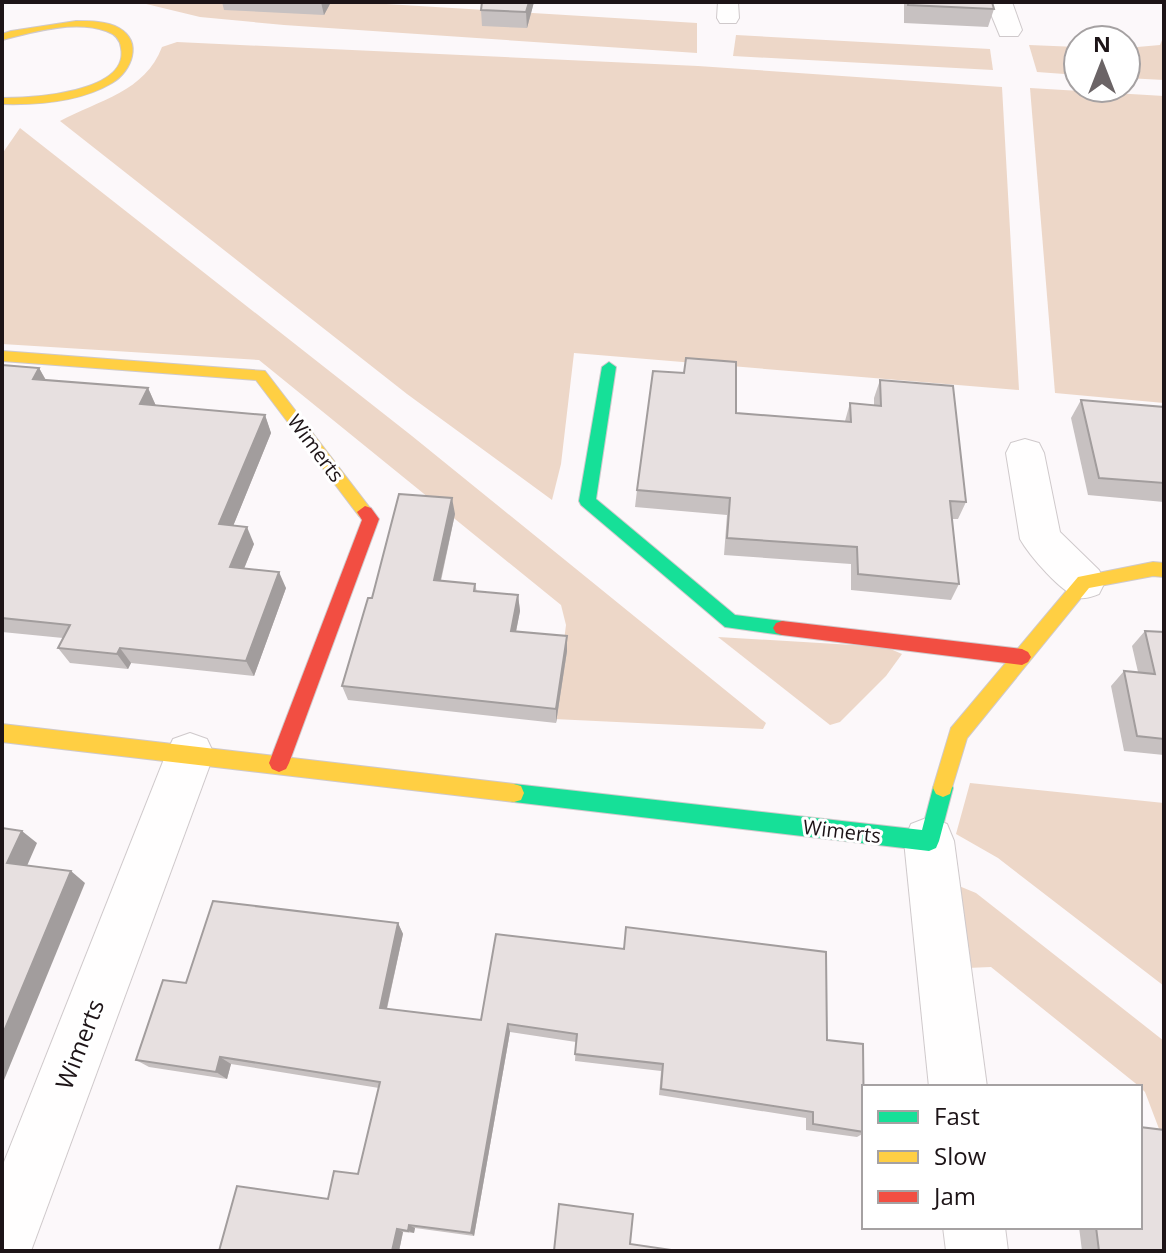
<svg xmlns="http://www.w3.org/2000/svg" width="1166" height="1253" viewBox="0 0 1166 1253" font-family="'Open Sans',sans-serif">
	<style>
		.green { fill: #edd7c8 }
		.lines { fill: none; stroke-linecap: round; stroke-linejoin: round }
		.lane-casing { stroke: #cfc9cb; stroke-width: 2 }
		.street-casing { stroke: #cfc9cb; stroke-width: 2 }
		.fast-casing { stroke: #cfc9cb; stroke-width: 2 }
		.slow-casing { stroke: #cfc9cb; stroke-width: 2 }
		.jam-casing { stroke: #cfc9cb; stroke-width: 2 }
		.lane { fill: #fffefe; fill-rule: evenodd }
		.street { fill: #fffefe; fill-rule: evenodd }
		.fast { fill: #16e098; fill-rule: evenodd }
		.slow { fill: #ffcf43; fill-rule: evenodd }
		.jam { fill: #f24e42; fill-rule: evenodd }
		.wall { fill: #c7c1c1 }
		.shaded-wall { fill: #a29d9d }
		.building { fill: #e7e0e0; stroke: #a29d9d; stroke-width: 2 }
		.labels { text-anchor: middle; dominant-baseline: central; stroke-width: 6; stroke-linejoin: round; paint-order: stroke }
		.street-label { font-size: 20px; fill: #1d1417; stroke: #fff }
		.near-street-label { font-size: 24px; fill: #1d1417; stroke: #fff }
	</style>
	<rect width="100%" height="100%" fill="#fcf8fa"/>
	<g class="green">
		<polygon points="138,2 353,2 697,23 697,53 284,25 200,17"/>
		<polygon points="736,35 990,49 993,70 733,56"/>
		<polygon points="1164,35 1164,80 1126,78 1126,48 1160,45"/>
		<path d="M 177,42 L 698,66 L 1002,87 L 1019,390 L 574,353 L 561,464 L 552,500 L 407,394 L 60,121 C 99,100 145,92 162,47 Z"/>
		<polygon points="1029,45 1078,47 1078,75 1037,72"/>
		<polygon points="1030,88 1164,96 1164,403 1055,393"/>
		<polygon points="20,128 412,436 766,723 763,729 554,719 566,625 561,605 259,360 2,344 2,154"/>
		<polygon points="718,637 886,647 902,654 886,676 840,722 830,725"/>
		<polygon points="970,783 1164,803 1164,986 998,858 956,834"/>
		<polygon points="959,886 976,893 1164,1041 1164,1142 1145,1092 1140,1087 991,967 967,968"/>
	</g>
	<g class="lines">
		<g class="lane-casing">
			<polygon id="lane" points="718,2 738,2 739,18 736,23 720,23 717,18"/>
		</g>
		<g class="street-casing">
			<g id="street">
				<polygon points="986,2 1012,2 1022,30 1018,36 1000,36"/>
				<path d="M 1025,439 L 1039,443 L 1044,453 L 1060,532 L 1099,570 L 1105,582 L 1099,594 C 1093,596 1087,599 1080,598 C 1062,594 1029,555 1020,539 L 1006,453 L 1011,443 Z"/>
				<polygon points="190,733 207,739 214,754 31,1251 2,1251 2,1167 166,754 173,739"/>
				<polygon points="929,817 947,824 954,841 987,1087 929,1087 904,841 911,824"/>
				<polygon points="943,1227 1005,1227 1008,1251 946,1251"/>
			</g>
		</g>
		<g class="fast-casing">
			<g id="fast">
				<polygon points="609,362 616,367 596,499 735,615 782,621 788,623 791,628 788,633 782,635 725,627 581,505 579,501 602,367"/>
				<polygon points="943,779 950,782 953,788 939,841 936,848 929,851 514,802 507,800 504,793 507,786 514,784 922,830 933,788 936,782"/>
			</g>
		</g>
		<g class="slow-casing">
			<g id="slow">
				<path d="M 76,21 C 90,21 107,21 119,28 C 143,42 132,71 112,83 C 80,102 38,105 2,104 L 2,98 C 30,98 130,93 121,48 C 120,39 115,34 106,31 C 74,20 33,32 2,40 L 2,34 L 11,31 Z"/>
				<polygon points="2,351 265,371 373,512 365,518 359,516 256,380 2,361"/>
				<polygon points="1153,562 1164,563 1164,577 1153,576 1089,588 967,738 950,794 943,797 936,794 933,788 951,728 1078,577"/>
				<polygon points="2,724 514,784 521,786 524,793 521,800 514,802 2,742"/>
			</g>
		</g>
		<g class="jam-casing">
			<g id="jam">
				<polygon points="365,506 371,508 379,519 289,763 286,769 279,772 272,769 269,763 362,520 357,512"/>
				<polygon points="782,621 1022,649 1028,652 1031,657 1028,662 1022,665 782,635 776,633 773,628 776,623"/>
			</g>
		</g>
		<use href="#lane" class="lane"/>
		<use href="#street" class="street"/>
		<use href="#fast" class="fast"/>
		<use href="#slow" class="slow"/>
		<use href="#jam" class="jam"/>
	</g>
	<g class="wall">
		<polygon points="222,2 331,2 324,15 224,10"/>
		<polygon points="482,2 534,2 527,28 482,26 481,10"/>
		<polygon points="904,2 992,2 994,9 988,27 904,23"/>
		<polygon points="2,365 39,368 46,380 148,388 156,406 265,415 271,433 233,526 254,544 244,569 286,588 254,676 131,663 128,669 70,663 58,648 63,638 2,632"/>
		<polygon points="880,380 966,502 958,519 952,519 959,584 951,600 851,590 851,564 724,555 727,515 635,507 637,490 736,413 845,421 850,403 874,406 874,398"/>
		<polygon points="1081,400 1164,407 1164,502 1088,495 1071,418"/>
		<polygon points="455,514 441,581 475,584 477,592 518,595 520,611 516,632 567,636 567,651 556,723 348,700 342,686 372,598"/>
		<polygon points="1145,631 1164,632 1164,755 1124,751 1111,686 1124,671 1138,672 1132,646"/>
		<polygon points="398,923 403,934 387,1009 481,1020 827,1040 864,1087 864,1133 857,1137 806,1130 806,1118 659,1095 661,1071 575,1061 576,1042 510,1032 474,1236 415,1228 414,1233 403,1232 399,1251 219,1251 328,1199 358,1174 379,1088 231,1064 227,1079 149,1067 136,1060 186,983"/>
		<polygon points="1079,1227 1140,1227 1164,1251 1082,1251"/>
	</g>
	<g class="shaded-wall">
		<polygon points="321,2 331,2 324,15"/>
		<polygon points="529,2 534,2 527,28 526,12"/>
		<polygon points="39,368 49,386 33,379"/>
		<polygon points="148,388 156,406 140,404"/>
		<polygon points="265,415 271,433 227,541 219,524"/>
		<polygon points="452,498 455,514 437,596 434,580"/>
		<polygon points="247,527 254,544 238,583 230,567"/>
		<polygon points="279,572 286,588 254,676 246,661"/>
		<polygon points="518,595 520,611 513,646 511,631"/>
		<polygon points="567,636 567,651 556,723 556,709"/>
		<polygon points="120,648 131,663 128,669 117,654"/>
		<polygon points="22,831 37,843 23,875 7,863"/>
		<polygon points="71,871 85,883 2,1085 2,1036"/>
		<polygon points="398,923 403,934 385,1016 380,1008"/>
		<polygon points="508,1024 510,1032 474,1236 471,1233"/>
		<polygon points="220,1057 231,1064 227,1079 216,1072"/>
		<polygon points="409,1225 415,1228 414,1233 408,1231"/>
		<polygon points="397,1229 403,1232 399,1251 392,1251"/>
	</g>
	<g class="building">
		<polygon points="482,2 529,2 526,12 481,10"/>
		<polygon points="908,2 992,2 994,9 908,5"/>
		<polygon points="686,358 736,362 736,413 851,422 850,403 881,406 880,380 953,386 966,502 950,501 959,584 858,574 857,547 727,538 730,498 637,490 653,371 684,373"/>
		<polygon points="2,365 39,368 33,379 148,388 140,404 265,415 219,524 247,527 230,567 279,572 246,661 120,648 117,654 58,648 70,625 2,618"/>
		<polygon points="1081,400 1164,407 1164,483 1099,478"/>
		<polygon points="399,494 452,498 434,580 475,584 474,591 518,595 511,631 567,636 556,709 342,686 368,598 372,598"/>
		<polygon points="1145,631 1164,632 1164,739 1137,736 1124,671 1155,674"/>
		<polygon points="2,828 22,831 7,863 71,871 2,1036"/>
		<polygon points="213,901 398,923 380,1008 481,1020 496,934 624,949 626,927 826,952 827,1040 863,1044 864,1132 813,1124 813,1112 661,1089 663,1064 575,1054 577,1034 508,1024 471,1233 409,1225 408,1231 397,1229 392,1251 219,1251 237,1186 328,1199 334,1171 358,1174 380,1082 220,1057 216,1072 136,1060 163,980 186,983"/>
		<polygon points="1140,1127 1164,1130 1164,1251 1099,1251 1096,1227 1140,1227"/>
		<polygon points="559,1204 633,1214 630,1244 678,1251 554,1251"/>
	</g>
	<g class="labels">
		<g class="street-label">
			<text transform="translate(316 448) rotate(53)">Wimerts</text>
			<text transform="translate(842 831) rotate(7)">Wimerts</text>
		</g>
		<g class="near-street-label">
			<text transform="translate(79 1044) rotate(-69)">Wimerts</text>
		</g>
	</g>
	<rect width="1166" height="1253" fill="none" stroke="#1d1417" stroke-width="8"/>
	<rect x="862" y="1085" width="280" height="144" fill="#ffffff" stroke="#a5a1a2" stroke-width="2"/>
	<rect x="878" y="1111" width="40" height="12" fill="#16e098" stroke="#a5a1a2" stroke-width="2"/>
	<text x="934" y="1125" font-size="24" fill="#1d1417">Fast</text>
	<rect x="878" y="1151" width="40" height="12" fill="#ffcf43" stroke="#a5a1a2" stroke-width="2"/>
	<text x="934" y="1165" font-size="24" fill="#1d1417">Slow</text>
	<rect x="878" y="1191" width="40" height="12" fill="#f24e42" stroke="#a5a1a2" stroke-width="2"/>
	<text x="934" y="1205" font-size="24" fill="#1d1417">Jam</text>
	<g transform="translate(1102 64)"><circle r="38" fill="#ffffff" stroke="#a5a1a2" stroke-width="2"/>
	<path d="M0-6L14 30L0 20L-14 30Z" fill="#6b6466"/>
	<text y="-12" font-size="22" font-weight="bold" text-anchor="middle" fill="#1d1417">N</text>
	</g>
</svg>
